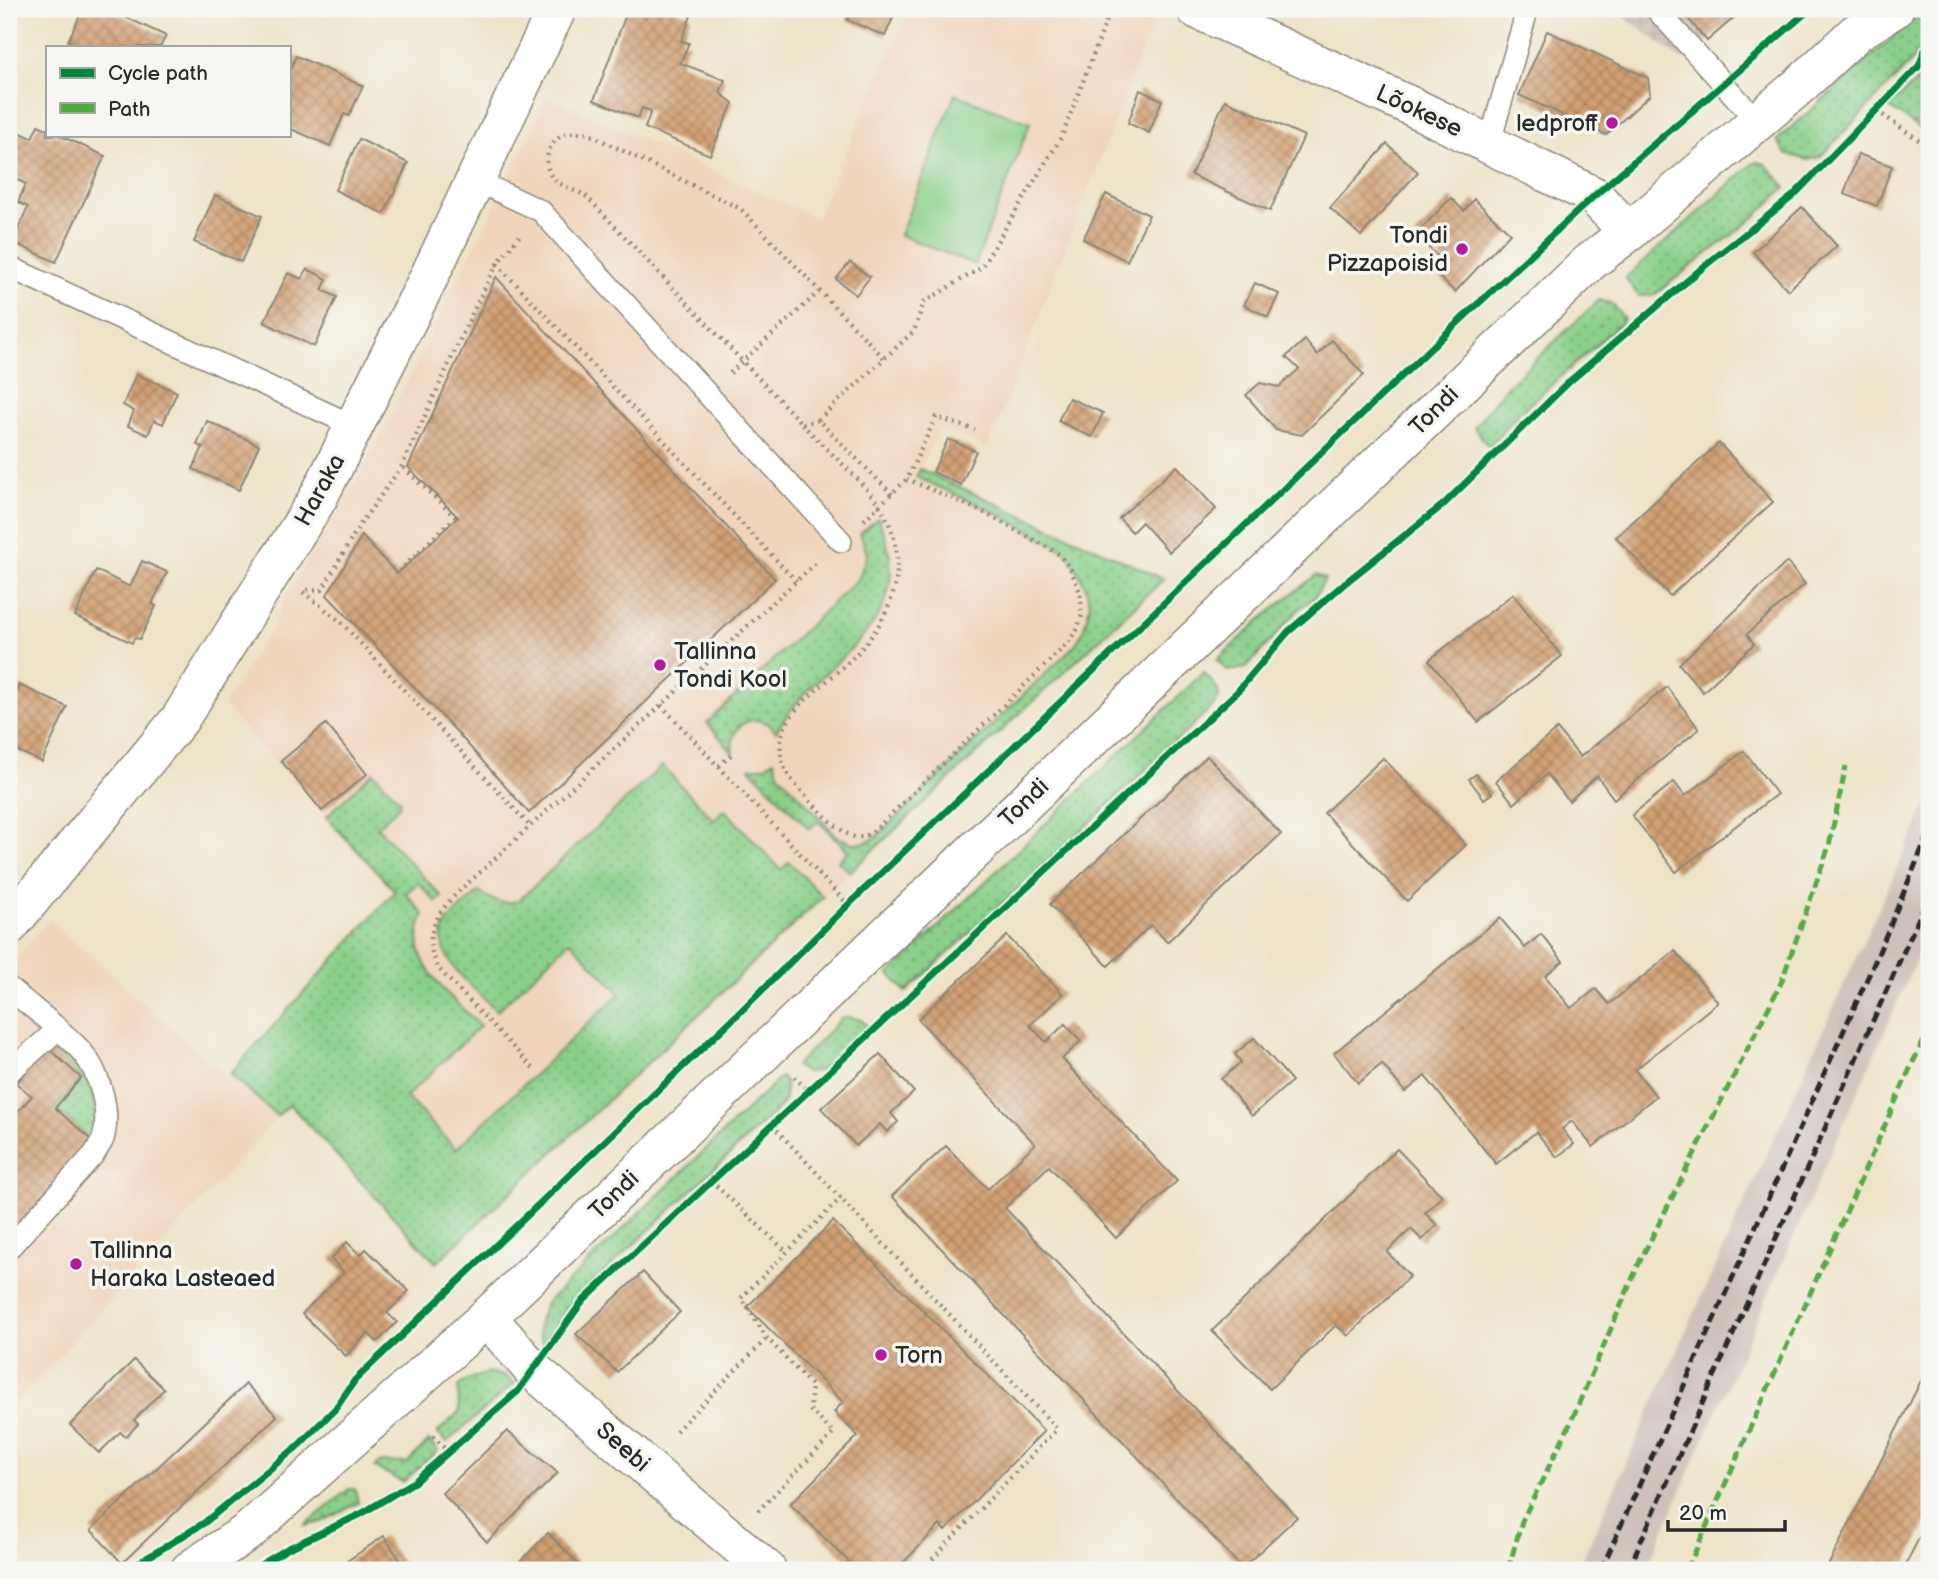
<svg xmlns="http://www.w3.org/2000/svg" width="1938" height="1579" viewBox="0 0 1938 1579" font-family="'Balsamiq Sans',sans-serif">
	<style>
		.built { fill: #f0d5bc }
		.industrial { fill: url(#industrial-grid) }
		.railway { fill: #cec1b9 }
		.grass { fill: url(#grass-dots); stroke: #5a7e5a; stroke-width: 2 }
		.pitch { fill: #8ad08a; stroke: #5a7e5a; stroke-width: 2 }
		.building { fill: url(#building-cross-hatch) }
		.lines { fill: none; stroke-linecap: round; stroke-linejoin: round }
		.service-casing { stroke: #8c8779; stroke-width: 24 }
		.minor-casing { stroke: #8c8779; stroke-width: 41 }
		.tertiary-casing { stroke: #8c8779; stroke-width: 41 }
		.path { stroke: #8c8779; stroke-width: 4.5; stroke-dasharray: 2 5; stroke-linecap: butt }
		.service { stroke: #fff; stroke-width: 21 }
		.minor { stroke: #fff; stroke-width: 38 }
		.tertiary { stroke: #fff; stroke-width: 38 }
		.rail { stroke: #2b2b2b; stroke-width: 5; stroke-dasharray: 10 5; stroke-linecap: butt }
		.quiet { stroke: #54ab44; stroke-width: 5; stroke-dasharray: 10 5; stroke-linecap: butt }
		.cycleway-casing { stroke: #f6f6f2; stroke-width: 11 }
		.cycleway { stroke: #00873e; stroke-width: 7 }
		.poi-dot { fill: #b5179e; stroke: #f6f6f2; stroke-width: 2.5 }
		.labels { text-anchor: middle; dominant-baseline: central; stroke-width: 7; stroke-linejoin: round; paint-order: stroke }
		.street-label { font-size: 24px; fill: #2b2b2b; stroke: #f6f6f2 }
		.poi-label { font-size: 24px; fill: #2b2b2b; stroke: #f6f6f2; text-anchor: start }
	</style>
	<defs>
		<pattern id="industrial-grid" width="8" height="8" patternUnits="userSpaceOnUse" patternTransform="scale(1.75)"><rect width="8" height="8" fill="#cec1b9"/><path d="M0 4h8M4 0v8" fill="none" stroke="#b1a69f"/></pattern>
		<pattern id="grass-dots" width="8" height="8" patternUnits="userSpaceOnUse" patternTransform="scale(1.75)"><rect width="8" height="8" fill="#8ad08a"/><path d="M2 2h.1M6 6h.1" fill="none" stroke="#71a971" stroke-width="1.8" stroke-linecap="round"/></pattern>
		<pattern id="building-cross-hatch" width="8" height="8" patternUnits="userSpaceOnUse" patternTransform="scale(1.75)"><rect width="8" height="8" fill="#d2a073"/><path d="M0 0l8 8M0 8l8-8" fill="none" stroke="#ab835f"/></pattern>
	</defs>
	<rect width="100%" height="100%" fill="#f6f6f2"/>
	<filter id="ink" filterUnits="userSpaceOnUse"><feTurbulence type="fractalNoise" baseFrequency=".0143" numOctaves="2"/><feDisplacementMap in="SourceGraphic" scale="14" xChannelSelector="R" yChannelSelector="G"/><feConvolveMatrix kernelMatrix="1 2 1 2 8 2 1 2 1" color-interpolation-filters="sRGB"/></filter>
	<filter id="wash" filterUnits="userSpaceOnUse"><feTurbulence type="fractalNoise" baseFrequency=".00686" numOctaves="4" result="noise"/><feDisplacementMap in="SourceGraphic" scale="28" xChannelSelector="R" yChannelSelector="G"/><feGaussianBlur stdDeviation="1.57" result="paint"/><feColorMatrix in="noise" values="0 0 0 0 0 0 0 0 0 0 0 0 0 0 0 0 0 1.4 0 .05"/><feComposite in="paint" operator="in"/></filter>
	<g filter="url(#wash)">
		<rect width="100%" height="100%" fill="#eee3c7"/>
		<polygon class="built" points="910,9 1123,9 1153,22 988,448 940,428 920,469 1164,579 784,934 436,1263 289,1105 9,1411 9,969 49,919 227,1077 395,891 223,705 274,624 286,596 374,450 548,97 816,218"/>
		<polygon class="industrial" points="1614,9 1744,9 1682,60"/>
		<polygon class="railway" points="1929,798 1929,931 1646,1570 1577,1570"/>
		<g class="grass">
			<polygon points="1925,9 1929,9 1929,43 1820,157 1808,160 1786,154 1777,140"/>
			<polygon points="1929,70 1929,135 1889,107"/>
			<polygon points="1757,162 1765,164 1786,187 1755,217 1654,295 1639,296 1625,278 1752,164"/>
			<polygon points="1599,300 1611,303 1624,318 1621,323 1516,416 1489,447 1474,428 1505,388"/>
			<polygon points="920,469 1164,579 850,872 838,861 848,851 818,821 809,829 750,768 765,766 774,760 779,774 838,837 852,843 864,843 875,838 1075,645 1083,632 1090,604 1085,585 1070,557 1061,548 994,512 916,477"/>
			<path d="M 878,518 C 928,628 820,653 776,732 C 757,708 728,723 733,753 L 707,723 L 859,578 L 867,554 L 860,533 Z"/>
			<polygon points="1316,575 1325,579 1315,597 1301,607 1246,668 1228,671 1217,660 1261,619"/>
			<polygon points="1204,672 1218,690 1219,697 1216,703 1106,808 906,992 889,974"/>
			<path d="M 662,766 L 714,820 L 724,809 L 781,870 L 789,862 L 823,897 L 436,1263 L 290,1105 L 277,1116 L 230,1074 L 395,891 L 326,817 L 373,772 L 400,800 L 399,806 L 377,827 L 442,897 L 436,902 L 418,883 L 406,893 L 424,915 C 401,961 452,996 480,1026 L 406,1097 L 456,1149 L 620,993 L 570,941 L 497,1011 C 477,990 426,953 447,923 C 455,911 469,901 479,892 C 493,901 501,905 518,901 Z"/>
			<polygon points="849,1017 861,1020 869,1027 819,1071 805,1072 795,1066 841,1019"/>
			<path d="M 58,1041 C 64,1045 71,1050 75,1055 C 88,1073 104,1119 90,1139 L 55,1108 L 81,1078 L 48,1048 Z"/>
			<path d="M 781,1077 L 785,1081 L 785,1100 L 777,1110 L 568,1306 L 545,1346 C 534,1332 539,1318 546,1303 Z"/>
			<polygon points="490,1373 504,1376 515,1383 447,1442 437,1433 459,1412 458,1386 471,1378"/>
			<polygon points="429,1441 438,1451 403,1482 374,1467 381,1462 407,1463"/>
			<polygon points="349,1489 355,1489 358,1503 321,1522 304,1526"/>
		</g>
		<polygon class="pitch" points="955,94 1030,123 975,265 900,235"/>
		<g id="blocks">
			<g class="building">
				<polygon points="83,9 108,9 166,36 160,47 81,47 68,41"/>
				<polygon points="628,9 674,9 691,16 681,41 689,43 680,63 725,80 720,93 733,103 710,155 645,128 651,111 642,108 638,118 594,100"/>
				<polygon points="832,9 897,9 885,36 847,20 849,16"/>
				<polygon points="1680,9 1744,9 1707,41"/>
				<polygon points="1547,31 1648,78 1650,95 1606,135 1519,95"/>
				<polygon points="296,56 363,86 349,116 344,114 330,146 289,128 289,72"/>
				<polygon points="1140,90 1162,100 1149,133 1128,123"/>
				<polygon points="1225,100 1304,136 1270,211 1191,175"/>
				<polygon points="38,125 47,129 47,135 59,135 105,156 56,262 12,242 28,207 18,202 26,184 9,176 9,131 10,128 32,138"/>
				<polygon points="359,139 408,163 384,214 335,190"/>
				<polygon points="1387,144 1418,172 1361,236 1330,208"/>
				<polygon points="1858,154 1892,166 1877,206 1844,194"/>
				<polygon points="1106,194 1149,215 1127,261 1083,239"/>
				<polygon points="215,195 262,216 241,262 194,242"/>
				<polygon points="1451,198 1464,211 1474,199 1510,233 1455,292 1434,272 1444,262 1415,235"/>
				<polygon points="1802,207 1837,246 1788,290 1753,252"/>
				<polygon points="850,262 870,277 856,295 836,279"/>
				<polygon points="307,269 327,279 322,290 337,297 314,347 264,322 288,273 302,279"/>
				<polygon points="496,277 775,579 529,813 455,730 327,595 362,536 397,574 458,517 408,467"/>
				<polygon points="1255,283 1279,294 1268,317 1244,305"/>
				<polygon points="1305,340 1317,355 1332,340 1364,375 1302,435 1276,430 1246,395 1260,383 1279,387 1299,369 1286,357"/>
				<polygon points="136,374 177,392 163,424 154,420 148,435 128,426 134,411 123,405"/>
				<polygon points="1069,398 1103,413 1092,437 1058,421"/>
				<polygon points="207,421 259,445 239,490 193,469 203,447 197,445"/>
				<polygon points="948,439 976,451 961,485 933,472"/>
				<polygon points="1719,443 1773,502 1670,596 1616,537"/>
				<polygon points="1177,466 1216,509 1169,552 1142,522 1132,532 1119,518"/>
				<polygon points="142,561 167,572 152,604 156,606 140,639 134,638 132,643 75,616 96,570 130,587"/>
				<polygon points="1787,562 1805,584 1747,634 1754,644 1703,692 1679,664"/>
				<polygon points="1513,594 1562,656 1478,722 1429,660"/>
				<polygon points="19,685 67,707 42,762 9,747 9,708"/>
				<polygon points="1667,687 1699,729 1614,799 1597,776 1569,801 1547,774 1514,804 1496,781 1557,729 1580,757"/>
				<polygon points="326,724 367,774 322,811 281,761"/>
				<polygon points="1744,751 1777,794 1676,872 1632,815 1674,782 1685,796"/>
				<polygon points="1207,756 1281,834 1167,942 1151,925 1108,966 1050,904"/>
				<polygon points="1383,758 1466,845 1407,901 1324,813"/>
				<polygon points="1476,774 1492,793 1484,799 1469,779"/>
				<polygon points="1500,918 1525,948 1541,934 1563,961 1545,976 1571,1008 1596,989 1609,1004 1675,951 1718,1002 1635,1070 1656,1096 1593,1147 1572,1121 1562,1129 1574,1144 1557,1157 1536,1132 1496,1164 1425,1076 1405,1092 1382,1064 1358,1083 1334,1053"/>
				<polygon points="1007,936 1063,994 1030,1025 1046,1042 1065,1024 1081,1041 1062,1059 1177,1181 1116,1238 1049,1166 1005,1208 1297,1517 1242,1568 892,1196 946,1146 988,1189 1035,1144 918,1019"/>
				<polygon points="1254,1038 1292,1081 1252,1116 1221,1079 1241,1062 1235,1054"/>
				<polygon points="48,1048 81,1078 55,1108 95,1143 9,1239 9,1121 32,1096 16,1083"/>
				<polygon points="880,1054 914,1092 891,1113 898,1122 887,1132 880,1124 856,1146 821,1108"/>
				<polygon points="1397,1149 1442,1196 1425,1213 1437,1225 1422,1240 1411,1229 1387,1252 1410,1276 1348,1336 1336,1325 1270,1389 1212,1331"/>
				<polygon points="833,1221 1044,1431 945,1531 940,1525 896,1570 857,1570 790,1504 858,1436 834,1412 843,1402 747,1307"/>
				<polygon points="347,1242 360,1255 366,1249 409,1291 387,1313 397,1322 377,1342 368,1333 346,1356 302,1314 344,1272 331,1259"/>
				<polygon points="643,1272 680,1312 617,1372 576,1334"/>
				<polygon points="134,1360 164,1389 134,1420 138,1424 126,1437 120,1432 99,1453 70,1425"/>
				<polygon points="1929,1365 1929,1518 1903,1570 1826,1570"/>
				<polygon points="246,1384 277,1416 122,1563 91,1530"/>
				<polygon points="507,1431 558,1473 487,1542 442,1493"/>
				<polygon points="548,1533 584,1570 512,1570"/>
				<polygon points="384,1536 407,1570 334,1570"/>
			</g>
		</g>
	</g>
	<g filter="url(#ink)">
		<use href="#blocks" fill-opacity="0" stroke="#8c8779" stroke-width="2"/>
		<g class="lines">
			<g class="service-casing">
				<g id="service">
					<polyline points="1656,9 1757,121"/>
					<polyline points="1489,145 1526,14"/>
					<polyline points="475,180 541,211 841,541"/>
					<polyline points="9,267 354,426"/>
					<path d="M 9,988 C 33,1009 61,1028 82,1052 C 100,1073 111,1112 103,1139 C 101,1144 97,1149 95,1153 L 9,1248"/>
					<polyline points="9,1072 57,1030"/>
				</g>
			</g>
			<g class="minor-casing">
				<g id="minor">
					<polyline points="1196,9 1413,107 1594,196 1629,232"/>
					<polyline points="9,926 180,719 318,498 427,281 557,9"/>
					<polyline points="487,1317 533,1370 767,1570"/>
				</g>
			</g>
			<g class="tertiary-casing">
				<polyline id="tertiary" points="190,1570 249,1531 487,1317 1590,262 1629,232 1799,86 1856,33 1894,9"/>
			</g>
			<g class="path">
				<polyline points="1877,111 1929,147"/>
				<polyline points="497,264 796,581"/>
				<polyline points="730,373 819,292"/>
				<path d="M 818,420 L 802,424 L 585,195 C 576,191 563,187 555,180 C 540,166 547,142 565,134 C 571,132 581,133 587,133 L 741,209 L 884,358"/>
				<path d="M 802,424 C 824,447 849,469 870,493 C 919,552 897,619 844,666 C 823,686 793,704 783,732 C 779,743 780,758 785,769 C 792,784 836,831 852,836 C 859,839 865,836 872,833 L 1067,644 L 1077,630 L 1082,615 L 1080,592 L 1071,570 L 1059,554 L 981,511 L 907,479"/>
				<polyline points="892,494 818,420 914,331 924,302 981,268 1062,136 1111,9"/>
				<polyline points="864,520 907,479 936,417 975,430"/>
				<polyline points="399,571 455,517 402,466"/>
				<polyline points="307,590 322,590 359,526 402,466 475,307 497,264 520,235 517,234"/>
				<polyline points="303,592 340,621 530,826"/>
				<polyline points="661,705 848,905"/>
				<polyline points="719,766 733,753"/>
				<path d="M 533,1068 L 438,968 C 436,962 432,954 431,947 C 428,911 464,888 487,866 L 818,561"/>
				<polyline points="794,1077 809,1091"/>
				<polyline points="772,1125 1057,1429 922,1570"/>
				<polyline points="711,1181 787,1252"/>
				<polyline points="676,1431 767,1338"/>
				<polyline points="433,1436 448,1452"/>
				<polyline points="758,1511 834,1433 810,1410 812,1386 767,1338 741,1298 841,1198"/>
			</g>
			<use href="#service" class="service"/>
			<use href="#minor" class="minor"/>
			<use href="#tertiary" class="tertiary"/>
			<g class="rail">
				<polyline points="1601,1570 1876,959 1929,832"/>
				<polyline points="1628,1570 1929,895"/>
			</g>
			<g class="quiet">
				<polyline points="1508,1570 1522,1521 1570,1424 1640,1261 1781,983 1829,846 1846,766"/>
				<polyline points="1687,1570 1913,1062 1929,1031"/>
			</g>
			<g class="cycleway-casing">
				<g id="cycleway">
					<polyline points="127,1570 204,1523 299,1445 336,1408 355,1380 739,1013 848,905 1452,328 1594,196 1810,9"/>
					<polyline points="252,1570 287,1549 361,1514 414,1482 518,1391 582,1302 1237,692 1288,632 1345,583 1444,504 1570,381 1707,264 1793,196 1919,66 1925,50 1929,46"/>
				</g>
			</g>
			<use href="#cycleway" class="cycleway"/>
		</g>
	</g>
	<g class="poi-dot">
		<circle cx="1612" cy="123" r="7"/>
		<circle cx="1462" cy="249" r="7"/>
		<circle cx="660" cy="665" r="7"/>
		<circle cx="76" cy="1264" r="7"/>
		<circle cx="881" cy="1355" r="7"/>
	</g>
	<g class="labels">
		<g class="street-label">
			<text transform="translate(1419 111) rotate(25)">Lõokese</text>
			<text transform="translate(1434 411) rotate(-45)">Tondi</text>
			<text transform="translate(320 490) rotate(-61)">Haraka</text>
			<text transform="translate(1024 803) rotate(-44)">Tondi</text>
			<text transform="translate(614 1195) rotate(-44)">Tondi</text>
			<text transform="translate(623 1447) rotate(41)">Seebi</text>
		</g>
		<g class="poi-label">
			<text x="1598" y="123" text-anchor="end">ledproff</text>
			<text x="1448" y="235" text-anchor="end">Tondi<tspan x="1448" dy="28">Pizzapoisid</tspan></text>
			<text x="674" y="651">Tallinna<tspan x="674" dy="28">Tondi Kool</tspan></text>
			<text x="90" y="1250">Tallinna<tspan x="90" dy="28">Haraka Lasteaed</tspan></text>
			<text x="895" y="1355">Torn</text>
		</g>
	</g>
	<rect width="1938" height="1579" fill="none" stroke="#f6f6f2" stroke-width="35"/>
	<rect x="46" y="46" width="245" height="91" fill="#f6f6f2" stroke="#a5a5a2" stroke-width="2"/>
	<rect x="60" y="68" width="35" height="10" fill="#00873e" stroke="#a5a5a2" stroke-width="2"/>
	<text x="108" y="80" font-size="21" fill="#2b2b2b">Cycle path</text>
	<rect x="60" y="103" width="35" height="10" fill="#54ab44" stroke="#a5a5a2" stroke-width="2"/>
	<text x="108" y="116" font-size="21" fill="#2b2b2b">Path</text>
	<path d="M1668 1520v10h117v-10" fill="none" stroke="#2b2b2b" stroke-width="3.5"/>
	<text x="1679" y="1520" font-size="21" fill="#2b2b2b" stroke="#f6f6f2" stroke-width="5" paint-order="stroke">20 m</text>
</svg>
